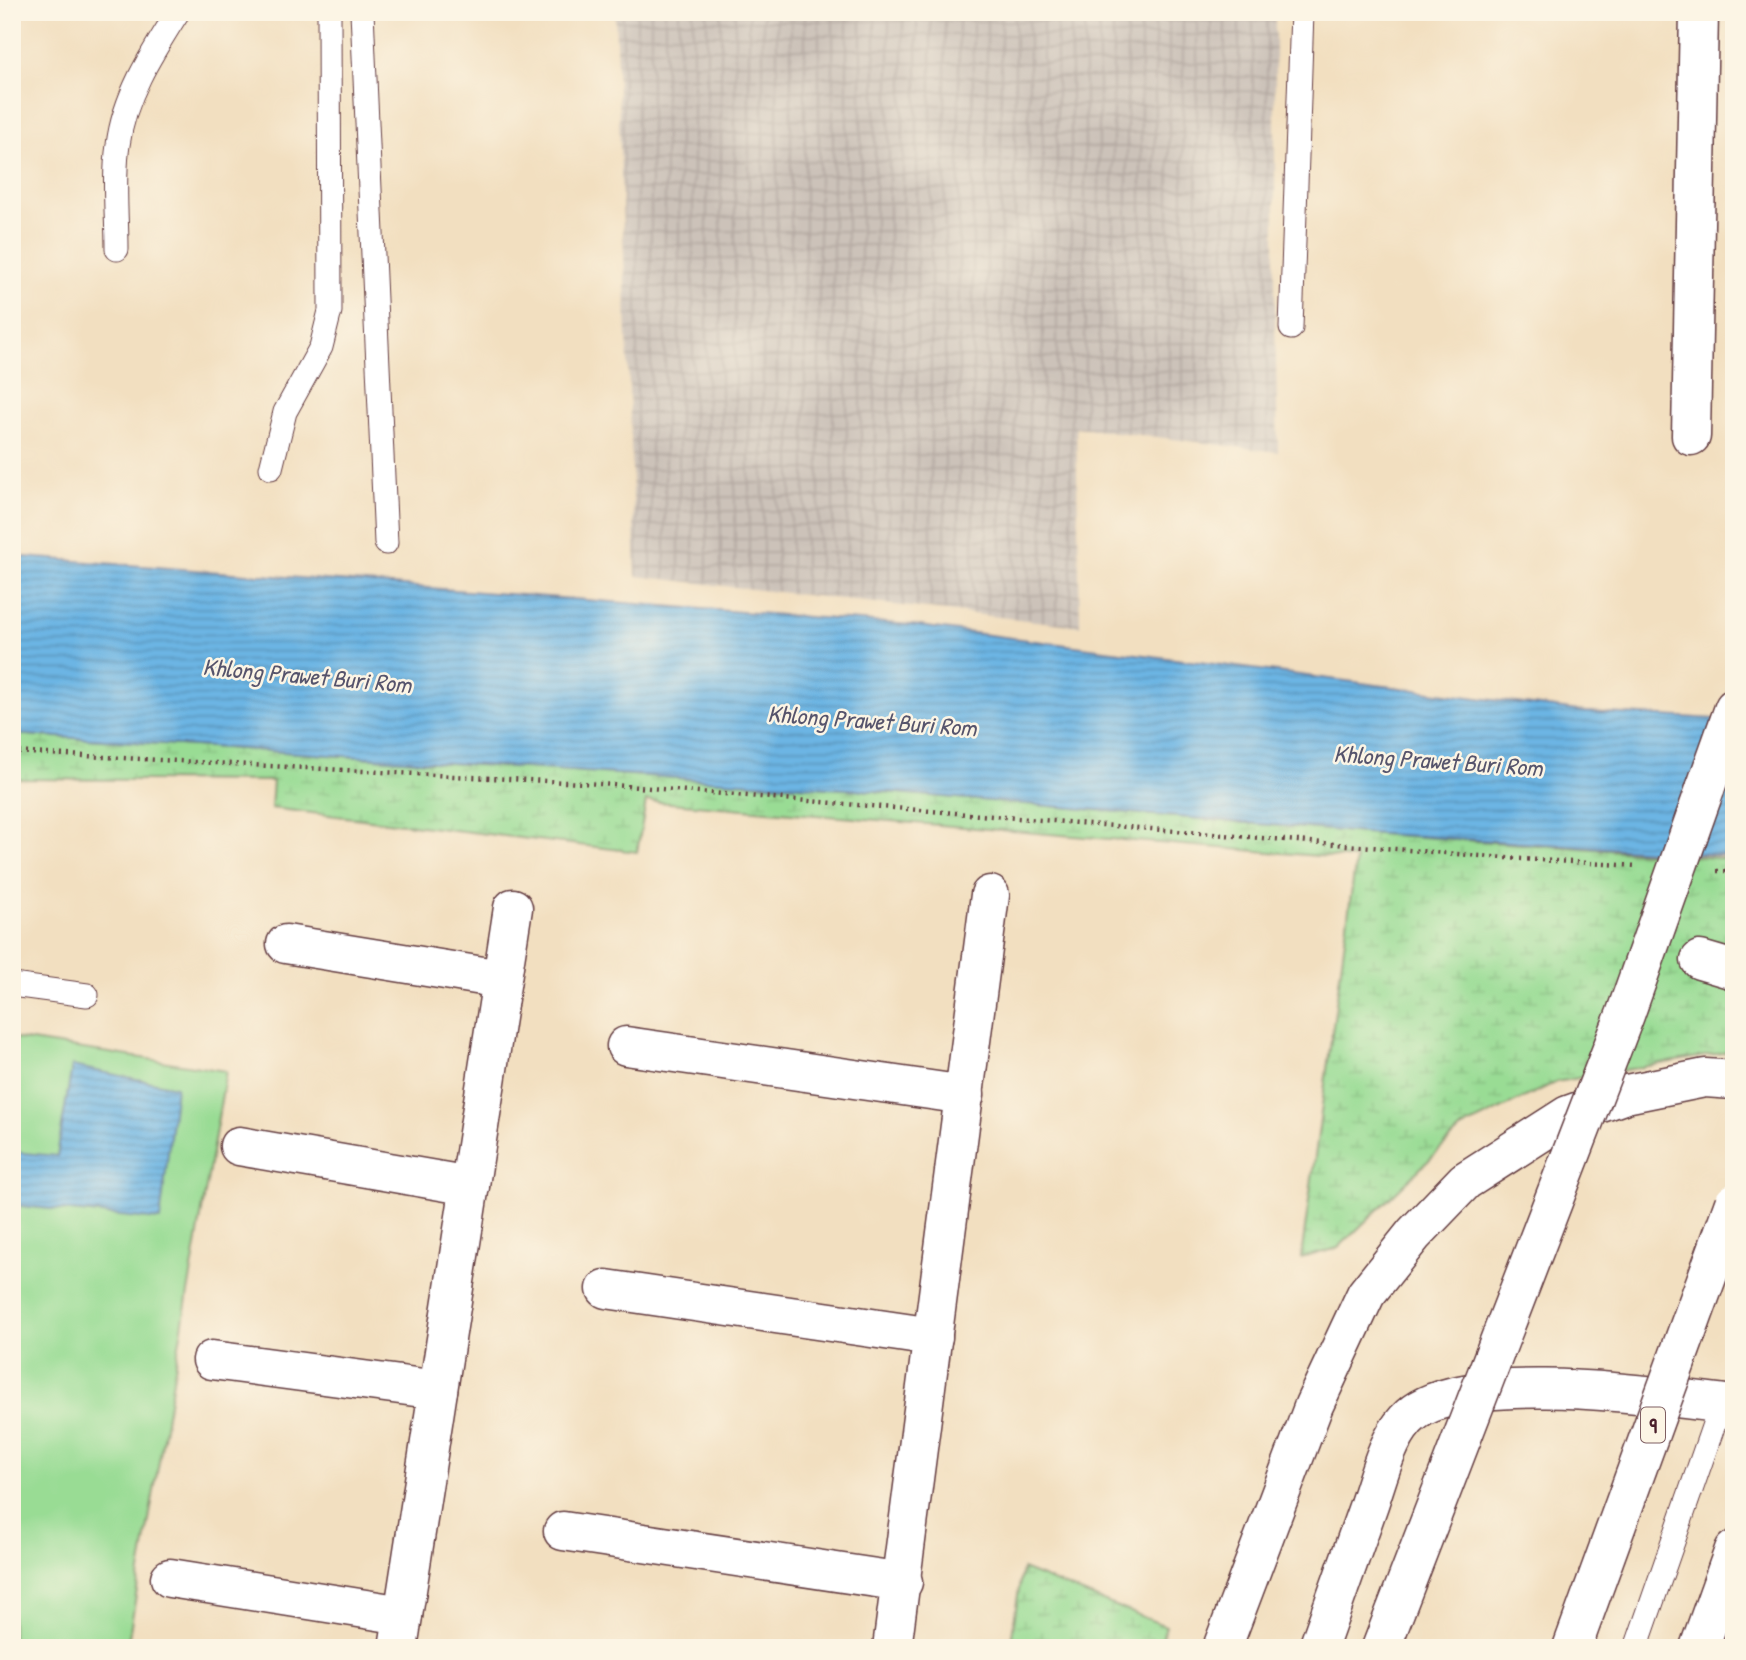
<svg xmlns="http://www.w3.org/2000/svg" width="1746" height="1660" viewBox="0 0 1746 1660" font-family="'Patrick Hand',sans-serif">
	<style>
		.industrial { fill: url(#industrial-grid) }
		.green { fill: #99dc94; stroke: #727e60; stroke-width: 2 }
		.wetland { fill: url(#wetland-marsh); stroke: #727e60; stroke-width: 2 }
		.water { fill: url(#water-rules); stroke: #5b6a88; stroke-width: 2 }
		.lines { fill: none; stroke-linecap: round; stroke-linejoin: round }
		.service-casing { stroke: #633c41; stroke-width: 25 }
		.minor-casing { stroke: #633c41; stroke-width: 41 }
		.secondary-casing { stroke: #633c41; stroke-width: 41 }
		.motorway-casing { stroke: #633c41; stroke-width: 41 }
		.path { stroke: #633c41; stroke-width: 4.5; stroke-dasharray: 2 5; stroke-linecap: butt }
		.service { stroke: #fff; stroke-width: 23 }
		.minor { stroke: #fff; stroke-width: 38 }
		.secondary { stroke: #fff; stroke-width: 38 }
		.motorway { stroke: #fff; stroke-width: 38 }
		.motorway-bridge-casing { stroke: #633c41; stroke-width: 41; stroke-linecap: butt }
		.motorway-bridge { stroke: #fff; stroke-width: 38 }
		.labels { text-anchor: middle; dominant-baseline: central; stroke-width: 5; stroke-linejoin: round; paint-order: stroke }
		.shield { fill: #fcf5e5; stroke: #7f5f63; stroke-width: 2 }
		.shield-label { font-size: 21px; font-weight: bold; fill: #4a1f2b }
		.water-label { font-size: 24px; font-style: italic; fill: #56546c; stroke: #fcf5e5 }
	</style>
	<defs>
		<pattern id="industrial-grid" width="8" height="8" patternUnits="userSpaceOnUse" patternTransform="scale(1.75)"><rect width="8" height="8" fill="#ccc2b9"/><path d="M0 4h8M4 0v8" fill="none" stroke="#b1a69f"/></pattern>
		<pattern id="wetland-marsh" width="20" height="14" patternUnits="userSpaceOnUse" patternTransform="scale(1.75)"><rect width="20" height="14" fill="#99dc94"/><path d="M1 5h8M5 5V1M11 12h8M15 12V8" fill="none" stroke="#85bc80"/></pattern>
		<pattern id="water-rules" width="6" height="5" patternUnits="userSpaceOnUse" patternTransform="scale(1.75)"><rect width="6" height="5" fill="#6cb5e4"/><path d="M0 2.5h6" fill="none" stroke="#5b93b9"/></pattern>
	</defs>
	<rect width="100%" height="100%" fill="#fcf5e5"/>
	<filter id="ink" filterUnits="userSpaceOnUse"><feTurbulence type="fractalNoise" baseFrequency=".0143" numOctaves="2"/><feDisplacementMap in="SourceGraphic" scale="14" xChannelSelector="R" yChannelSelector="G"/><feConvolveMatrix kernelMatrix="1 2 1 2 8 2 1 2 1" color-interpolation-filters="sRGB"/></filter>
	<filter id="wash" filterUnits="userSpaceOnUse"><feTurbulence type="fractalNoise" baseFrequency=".00686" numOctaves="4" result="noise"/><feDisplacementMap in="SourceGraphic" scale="28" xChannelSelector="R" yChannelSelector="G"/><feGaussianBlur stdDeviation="1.57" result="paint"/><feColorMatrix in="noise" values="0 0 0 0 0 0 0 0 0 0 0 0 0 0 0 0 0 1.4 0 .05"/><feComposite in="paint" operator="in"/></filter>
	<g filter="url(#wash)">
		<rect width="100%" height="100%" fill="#f2dfc0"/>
		<polygon class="industrial" points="615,12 1275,12 1275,322 1278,452 1076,427 1080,626 636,576"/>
		<polygon class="green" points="12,1038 226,1071 127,1648 12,1648"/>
		<g class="wetland">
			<polygon points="12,734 875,791 1365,833 1734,859 1734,1051 1556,1082 1462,1128 1338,1248 1301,1258 1356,859 646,801 637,852 271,808 273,781 12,779"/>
			<polygon points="1022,1569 1166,1626 1159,1648 1010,1648"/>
		</g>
		<g class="water">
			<polygon points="12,556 911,625 1586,712 1734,720 1734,856 1365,833 875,791 12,734"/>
			<polygon points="72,1066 176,1087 160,1220 12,1205 12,1152 57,1156"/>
		</g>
	</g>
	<g filter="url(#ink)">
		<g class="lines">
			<g class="service-casing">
				<g id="service">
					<polyline points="362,12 386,543"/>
					<path d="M 117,249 C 117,215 113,178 118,145 C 124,96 152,53 178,12"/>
					<polyline points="1291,328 1302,12"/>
					<polyline points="271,468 285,412 321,347 330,311 329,12"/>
					<polyline points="12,985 87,995"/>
					<polyline points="1636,1648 1721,1404"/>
				</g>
			</g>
			<g class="minor-casing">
				<g id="minor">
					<polyline points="1691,436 1699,12"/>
					<polyline points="286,944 501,979"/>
					<polyline points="1700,960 1734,970"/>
					<polyline points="626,1046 965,1095"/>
					<polyline points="239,1146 470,1186"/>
					<polyline points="606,1289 933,1337"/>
					<polyline points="212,1360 438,1390"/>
					<polyline points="563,1531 903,1582"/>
					<polyline points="170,1578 403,1615"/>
					<polyline points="398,1648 513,908"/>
					<polyline points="892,1648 990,895"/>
				</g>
			</g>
			<g class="secondary-casing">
				<polyline id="secondary" points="1222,1648 1314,1405 1366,1294 1414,1234 1465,1181 1568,1115 1626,1094 1705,1078 1734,1080"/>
			</g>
			<g class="motorway-casing">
				<g id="motorway">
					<polyline points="1705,789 1734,708"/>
					<path d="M 1318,1648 C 1335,1601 1351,1554 1368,1507 C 1378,1479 1386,1442 1406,1420 C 1453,1365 1666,1397 1734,1405"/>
					<polyline points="1699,1648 1734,1550"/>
				</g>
			</g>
			<g class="path">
				<polyline points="12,752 601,784 1506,858 1638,866"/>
				<polyline points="1717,871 1734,871"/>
			</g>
			<use href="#service" class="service"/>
			<use href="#minor" class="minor"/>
			<use href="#secondary" class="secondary"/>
			<use href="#motorway" class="motorway"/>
			<g class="motorway-bridge-casing">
				<g id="motorway-bridge">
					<polyline points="1381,1648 1625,1015 1705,789"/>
					<polyline points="1572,1648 1734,1203"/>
				</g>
			</g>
			<use href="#motorway-bridge" class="motorway-bridge"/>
		</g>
	</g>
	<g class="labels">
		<rect class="shield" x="1641" y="1407.5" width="24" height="35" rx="5"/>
		<g class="shield-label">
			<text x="1653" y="1425">9</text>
		</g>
		<g class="water-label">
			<text transform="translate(307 675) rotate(5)">Khlong Prawet Buri Rom</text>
			<text transform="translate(872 720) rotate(4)">Khlong Prawet Buri Rom</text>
			<text transform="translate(1438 760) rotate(4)">Khlong Prawet Buri Rom</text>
		</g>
	</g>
	<rect width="1746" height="1660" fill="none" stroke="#fcf5e5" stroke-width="42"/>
</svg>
